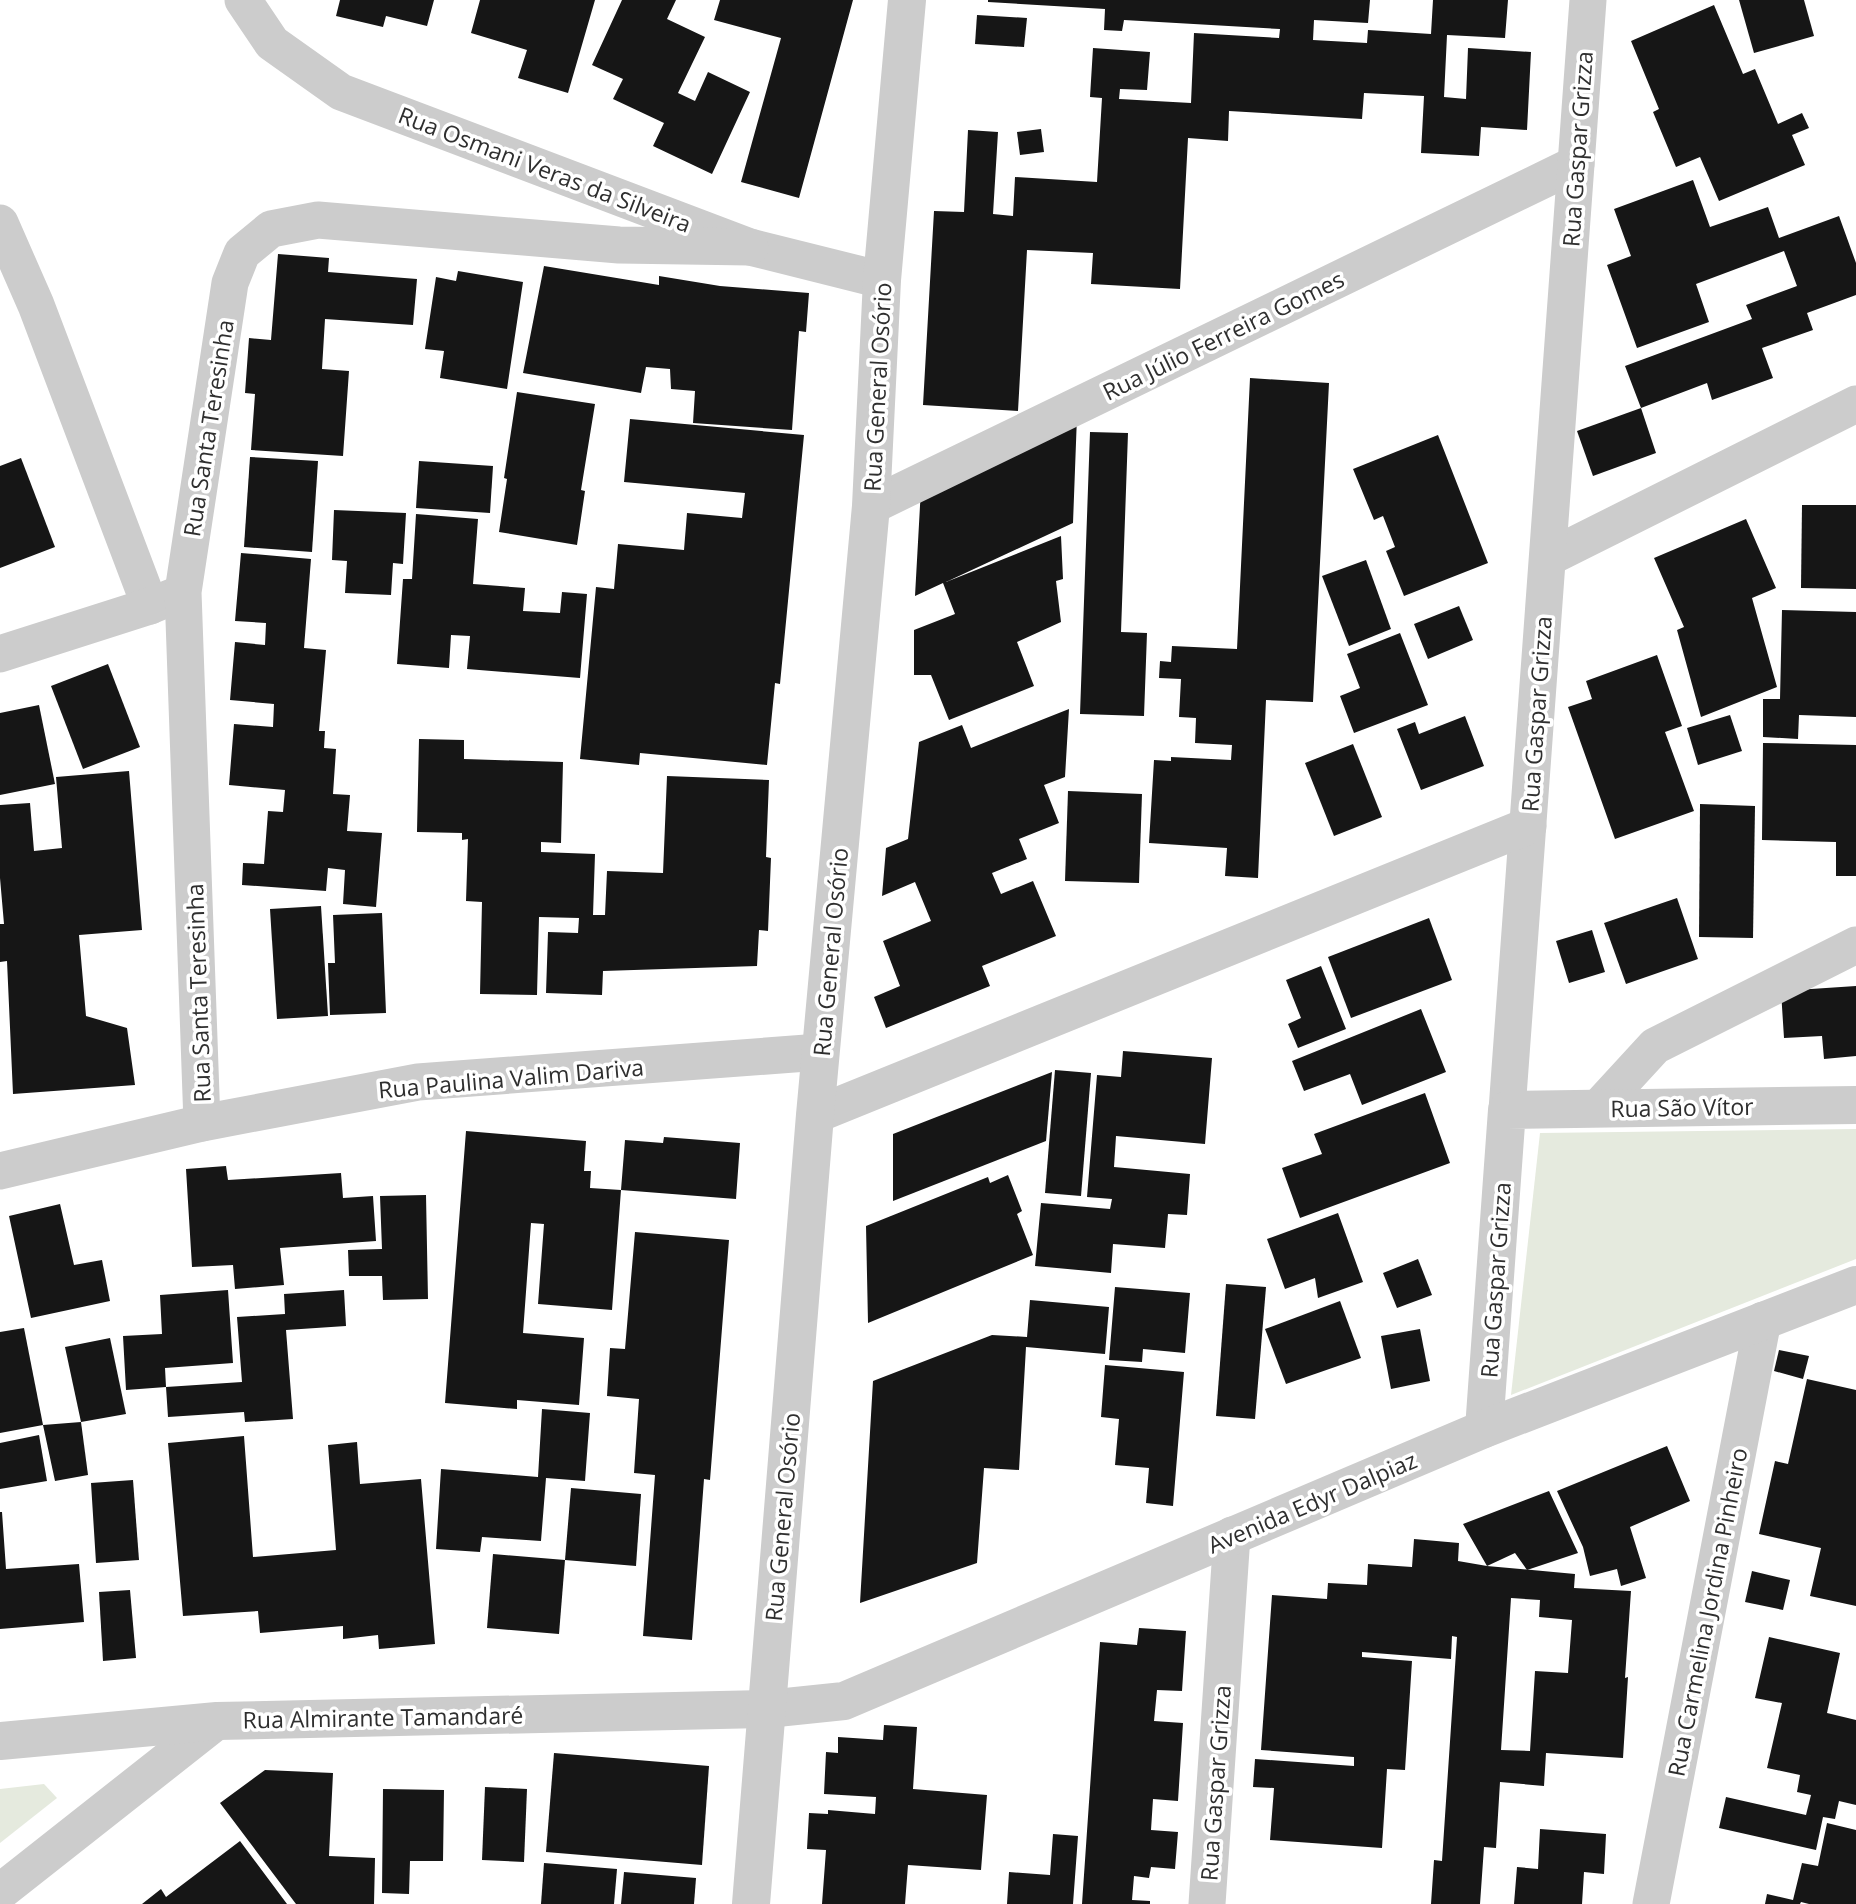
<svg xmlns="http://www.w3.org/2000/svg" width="1856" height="1904" viewBox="0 0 1856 1904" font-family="'Open Sans',sans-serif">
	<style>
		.green { fill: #e5eade }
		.building { fill: #161616; fill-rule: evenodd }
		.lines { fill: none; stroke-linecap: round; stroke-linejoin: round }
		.minor { stroke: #ccc; stroke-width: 37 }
		.tertiary { stroke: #ccc; stroke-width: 38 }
		.labels { text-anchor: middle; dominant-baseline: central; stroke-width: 7; stroke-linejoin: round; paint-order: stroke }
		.street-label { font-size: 23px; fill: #2f2f2f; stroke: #fff }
	</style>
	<rect width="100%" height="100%" fill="#fff"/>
	<g class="green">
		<polygon points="1856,1129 1856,1259 1511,1395 1540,1133"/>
		<polygon points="44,1784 57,1798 0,1843 0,1789"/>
	</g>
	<g class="building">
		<polygon points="340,0 434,0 427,26 386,16 383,27 336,16"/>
		<polygon points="480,0 595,0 568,93 518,78 527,50 471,33"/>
		<polygon points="622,0 676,0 667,19 705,37 678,93 695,101 708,72 750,92 712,174 653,146 664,123 613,99 623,79 592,65"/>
		<polygon points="720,0 853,0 799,198 741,182 781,38 714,20"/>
		<polygon points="988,0 1370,0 1368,23 1314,20 1313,40 1367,43 1368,30 1431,34 1433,0 1508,0 1505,38 1447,35 1444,97 1466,99 1468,48 1531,52 1527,130 1481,127 1479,156 1421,153 1424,96 1364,93 1362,119 1229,111 1228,141 1188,138 1180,289 1091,284 1093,253 1027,250 1018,411 923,405 934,211 964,212 968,130 998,132 993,214 1013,216 1015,177 1097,182 1102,98 1090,97 1093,48 1150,52 1147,90 1120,89 1119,99 1191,103 1194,33 1279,38 1280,29 1124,20 1122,31 1104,30 1105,9 988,2"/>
		<polygon points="1739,0 1804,0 1814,36 1754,53"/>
		<polygon points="1714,5 1743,74 1755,69 1778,124 1802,113 1809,128 1792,135 1805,165 1719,201 1700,157 1676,167 1653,112 1659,109 1631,41"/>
		<polygon points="977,15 1027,18 1024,47 975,44"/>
		<polygon points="1041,129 1044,152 1020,155 1017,132"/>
		<polygon points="1693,180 1710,227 1768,207 1779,238 1839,216 1856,263 1856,295 1807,313 1813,330 1762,348 1773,378 1712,400 1707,383 1641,408 1625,366 1752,319 1746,305 1797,286 1784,251 1696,284 1709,322 1637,348 1607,265 1631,256 1614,209"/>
		<polygon points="278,254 329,258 328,272 417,279 413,325 325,319 322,369 349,371 343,456 251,450 255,394 245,393 249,338 271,340"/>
		<polygon points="544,266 659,285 659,276 720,286 809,293 806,332 799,331 792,430 693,423 695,391 671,389 670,369 646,367 641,393 523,373"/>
		<polygon points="458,271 523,282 507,389 440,378 444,351 425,349 436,277 456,281"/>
		<polygon points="1250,378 1329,383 1313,702 1266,700 1258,878 1225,876 1227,848 1149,843 1154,760 1171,761 1171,757 1231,760 1232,745 1195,743 1196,718 1179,717 1181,679 1159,678 1160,661 1171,662 1172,646 1237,649"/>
		<polygon points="517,392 595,404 581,490 585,491 577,545 499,532 507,479 504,478"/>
		<polygon points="1641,408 1656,453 1593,476 1577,431"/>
		<polygon points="1077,416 1073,523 946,582 1061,536 1063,579 1056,581 1061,622 1017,642 1034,686 949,720 931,675 914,675 914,630 955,614 943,583 915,596 921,488"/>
		<polygon points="630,419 804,435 780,684 775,683 767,765 640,753 639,765 580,759 596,587 614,589 618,544 684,550 687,513 742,518 745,493 624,482"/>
		<polygon points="1090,432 1128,433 1121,632 1147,633 1144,716 1080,714"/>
		<polygon points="1438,435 1488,563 1404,596 1386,551 1395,547 1383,516 1374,520 1353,469"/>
		<polygon points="250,457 318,461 312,552 244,547"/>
		<polygon points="21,458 55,547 0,568 0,466"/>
		<polygon points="419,461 493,466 490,513 416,508"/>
		<polygon points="1802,505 1856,505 1856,589 1801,588"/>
		<polygon points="334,510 406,513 403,564 393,563 391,595 345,593 347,561 332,560"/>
		<polygon points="416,514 478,519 473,584 525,588 523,611 560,613 562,592 587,594 580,678 467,669 470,636 451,635 449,668 397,664 403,579 412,579"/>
		<polygon points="1746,519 1776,588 1752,598 1777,687 1701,717 1677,630 1684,627 1654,558"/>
		<polygon points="241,553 311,559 304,648 326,650 319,731 325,731 324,748 336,749 333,794 350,795 347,831 382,833 376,907 343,904 345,870 328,868 326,891 242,885 243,863 264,864 268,811 283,812 285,790 229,785 234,724 273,727 274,704 230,700 235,642 265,645 266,623 235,621"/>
		<polygon points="1366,560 1391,629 1349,646 1322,576"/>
		<polygon points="1459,606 1473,640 1428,659 1414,624"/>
		<polygon points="1782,610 1856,612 1856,717 1799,715 1798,739 1763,737 1763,699 1780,699"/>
		<polygon points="1400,633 1428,705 1354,733 1340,696 1360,688 1347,654"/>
		<polygon points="1657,655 1682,726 1665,732 1694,811 1615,839 1568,707 1592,699 1586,681"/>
		<polygon points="108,664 140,747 83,769 51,686"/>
		<polygon points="39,705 55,784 0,795 0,713"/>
		<polygon points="1069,709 1065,777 1044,785 1059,823 1019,839 1027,859 992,873 1001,894 1033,881 1056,936 982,966 990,986 886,1028 874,997 900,986 883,941 931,921 915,882 882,896 886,848 908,839 919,742 962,725 971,748"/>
		<polygon points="1730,715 1742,751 1698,765 1687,728"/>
		<polygon points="1465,716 1484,766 1421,790 1397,729 1415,722 1419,734"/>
		<polygon points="419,739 464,740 464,759 563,762 561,843 541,842 541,852 595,854 593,915 605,915 607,871 663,873 667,776 769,780 766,857 771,858 768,931 759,930 757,966 603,971 602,995 546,993 548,932 578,933 579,918 539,917 537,995 480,994 482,902 466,901 468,839 462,840 462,833 417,832"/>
		<polygon points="1763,743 1856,745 1856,876 1836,876 1836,842 1762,840"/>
		<polygon points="1353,744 1382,817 1334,836 1305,763"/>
		<polygon points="129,771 142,930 79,935 86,1016 127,1028 135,1085 13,1094 7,961 0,962 0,924 4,924 0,878 0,805 30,803 34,851 62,848 56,777"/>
		<polygon points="1068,791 1142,794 1139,883 1065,881"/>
		<polygon points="1700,804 1755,806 1753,938 1699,937"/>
		<polygon points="1677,898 1698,959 1626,984 1604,923"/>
		<polygon points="321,906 328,1016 277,1019 270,909"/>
		<polygon points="382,913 386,1013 330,1015 328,963 335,963 333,915"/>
		<polygon points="1429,918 1452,980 1351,1018 1328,957"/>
		<polygon points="1592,930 1605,972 1569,983 1556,941"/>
		<polygon points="1321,966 1346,1029 1298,1048 1288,1024 1301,1018 1286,980"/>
		<polygon points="1856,986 1856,1056 1824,1059 1822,1036 1784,1038 1781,991"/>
		<polygon points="1421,1009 1446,1072 1362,1105 1350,1074 1304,1091 1292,1061"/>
		<polygon points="1123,1051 1212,1058 1205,1144 1116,1136 1114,1167 1190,1174 1187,1215 1168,1214 1165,1248 1113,1244 1111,1273 1035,1266 1041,1203 1110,1209 1112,1199 1087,1197 1097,1075 1121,1077"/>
		<polygon points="1055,1070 1091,1073 1081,1196 1045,1193"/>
		<polygon points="1052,1072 1046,1141 893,1201 893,1134"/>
		<polygon points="1425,1093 1450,1163 1300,1218 1282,1168 1322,1154 1314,1134"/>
		<polygon points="466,1131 586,1141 584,1171 591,1171 590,1188 621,1190 612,1310 538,1304 544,1224 531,1223 523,1333 584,1338 579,1405 517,1400 517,1409 445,1403"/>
		<polygon points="664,1137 740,1143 736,1199 621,1190 625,1140 663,1143"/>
		<polygon points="226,1166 228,1180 341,1173 343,1198 373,1196 376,1241 280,1248 284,1285 235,1289 233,1265 192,1267 186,1169"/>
		<polygon points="1008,1175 1022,1211 1017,1214 1033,1255 868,1323 866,1226 988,1177 990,1183"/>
		<polygon points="426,1195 428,1299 383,1300 382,1276 349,1276 348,1250 382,1249 380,1196"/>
		<polygon points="60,1204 74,1265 102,1260 110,1301 31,1318 9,1216"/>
		<polygon points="1338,1213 1363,1282 1318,1298 1315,1278 1285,1289 1267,1239"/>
		<polygon points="635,1232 729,1240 710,1480 704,1479 692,1640 643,1636 655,1475 634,1473 639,1399 607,1396 610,1348 625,1349"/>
		<polygon points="1418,1259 1432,1295 1397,1308 1383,1273"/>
		<polygon points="1226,1284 1266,1287 1255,1419 1216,1416"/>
		<polygon points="1115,1287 1190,1293 1185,1353 1143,1349 1142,1362 1109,1360"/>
		<polygon points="228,1290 233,1363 165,1368 166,1387 126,1390 123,1336 162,1334 160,1295"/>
		<polygon points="344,1290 346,1326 286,1330 293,1419 245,1422 244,1412 168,1417 166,1387 242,1382 237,1317 285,1314 284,1294"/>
		<polygon points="1030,1300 1109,1307 1105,1354 1026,1347 1019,1470 984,1468 977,1563 860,1603 873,1381 992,1335 1027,1337"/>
		<polygon points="1340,1301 1361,1358 1286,1384 1265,1329"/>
		<polygon points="24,1328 43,1425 0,1433 0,1332"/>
		<polygon points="1420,1329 1430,1381 1391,1389 1381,1336"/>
		<polygon points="110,1338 126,1414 81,1422 65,1347"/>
		<polygon points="1779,1350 1809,1356 1803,1379 1774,1371"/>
		<polygon points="1105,1365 1184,1372 1173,1506 1146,1503 1149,1468 1115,1465 1119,1419 1101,1417"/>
		<polygon points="1807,1379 1856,1390 1856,1606 1810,1596 1821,1548 1759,1534 1775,1461 1788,1464"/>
		<polygon points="542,1409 590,1413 585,1481 546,1478 541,1541 482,1537 480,1552 436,1549 441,1469 538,1477"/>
		<polygon points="81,1422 88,1475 55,1481 43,1425"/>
		<polygon points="39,1435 47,1481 0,1489 0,1443"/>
		<polygon points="244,1436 253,1557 336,1550 328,1445 357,1442 360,1484 421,1479 435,1644 379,1649 378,1635 343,1639 343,1626 260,1633 258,1611 183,1616 168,1443"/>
		<polygon points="1667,1446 1690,1501 1630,1527 1646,1578 1621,1586 1617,1569 1590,1576 1583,1547 1557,1491"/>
		<polygon points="133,1480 139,1560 96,1563 91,1483"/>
		<polygon points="571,1488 641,1494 636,1566 565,1560"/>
		<polygon points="1549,1491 1578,1553 1527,1570 1515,1553 1487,1566 1463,1524"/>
		<polygon points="0,1512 2,1512 6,1569 79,1564 84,1622 0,1629"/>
		<path d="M 1414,1539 L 1459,1543 L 1458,1561 L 1487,1566 L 1575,1574 L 1574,1588 L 1631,1591 L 1625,1678 L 1628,1677 L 1623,1758 L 1546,1753 L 1544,1786 L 1500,1782 L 1496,1848 L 1484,1847 L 1480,1904 L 1431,1904 L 1434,1860 L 1442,1861 L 1457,1637 L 1452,1636 L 1451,1659 L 1362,1652 L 1362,1657 L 1412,1661 L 1405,1770 L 1387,1769 L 1382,1848 L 1270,1840 L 1274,1788 L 1253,1787 L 1255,1759 L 1354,1766 L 1354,1757 L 1261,1750 L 1272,1595 L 1327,1599 L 1328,1583 L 1367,1585 L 1368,1564 L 1412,1567 ZM 1511,1598 L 1540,1600 L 1539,1617 L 1572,1620 L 1568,1673 L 1535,1671 L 1530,1751 L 1501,1750 Z"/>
		<polygon points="493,1554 565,1560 559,1634 487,1628"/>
		<polygon points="1752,1571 1790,1580 1783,1610 1745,1602"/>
		<polygon points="130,1590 136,1658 103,1661 99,1592"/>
		<polygon points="1139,1628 1186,1631 1182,1691 1157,1690 1154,1721 1183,1723 1178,1801 1153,1799 1151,1830 1178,1832 1175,1869 1151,1867 1149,1878 1134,1876 1132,1900 1150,1901 1150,1904 1082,1904 1100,1642 1137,1645"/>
		<polygon points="1769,1637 1840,1653 1827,1713 1856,1720 1856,1805 1839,1801 1835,1819 1823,1817 1816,1850 1719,1828 1726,1797 1806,1815 1811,1795 1797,1792 1800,1775 1767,1768 1782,1703 1755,1698"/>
		<polygon points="884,1725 917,1727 913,1789 987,1795 981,1870 908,1865 905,1904 822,1904 826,1850 807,1849 809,1813 828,1814 828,1810 875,1814 876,1797 824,1794 826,1752 838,1753 838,1737 883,1740"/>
		<polygon points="554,1753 709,1766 702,1865 546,1852"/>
		<polygon points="265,1770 333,1773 329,1856 375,1858 374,1904 296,1904 220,1803"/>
		<polygon points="485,1787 527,1789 524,1862 482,1860"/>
		<polygon points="383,1789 444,1790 443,1861 410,1861 409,1894 382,1893"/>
		<polygon points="1827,1823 1856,1830 1856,1904 1809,1904 1801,1902 1800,1904 1765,1904 1767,1894 1793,1900 1802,1863 1818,1866"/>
		<polygon points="1540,1829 1606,1834 1604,1874 1584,1872 1582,1904 1514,1904 1517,1867 1538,1869"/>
		<polygon points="1053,1834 1078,1836 1073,1904 1007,1904 1009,1872 1050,1875"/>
		<polygon points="240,1841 287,1904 142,1904 161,1889 166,1897"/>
		<polygon points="544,1863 617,1869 614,1904 541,1904"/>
		<polygon points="624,1872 696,1878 694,1904 621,1904"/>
	</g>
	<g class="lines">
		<g class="minor">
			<polyline points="243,0 272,43 341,92 750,247 882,280"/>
			<polyline points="0,223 36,305 150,606"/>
			<polyline points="871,506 1576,164"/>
			<polyline points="1548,558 1856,404"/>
			<polyline points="0,654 150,606 172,597"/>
			<polyline points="1598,1108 1655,1046 1856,945"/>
			<polyline points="1507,1110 1588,0"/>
			<polyline points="815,1115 1528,826"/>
			<polyline points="202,1123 183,592 230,283 242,253 271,229 318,220 619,245 750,247"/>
			<polyline points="0,1171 202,1123 418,1082 820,1052"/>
			<polyline points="0,1892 217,1721"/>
			<polyline points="1207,1904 1232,1535"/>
			<polyline points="1651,1904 1763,1320"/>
		</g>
		<g class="tertiary">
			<polyline points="1484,1429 1507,1110 1856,1105"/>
			<polyline points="0,1741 217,1721 767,1709 844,1701 1484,1429 1856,1285"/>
			<polyline points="751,1904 815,1115 871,506 882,280 907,0"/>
		</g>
	</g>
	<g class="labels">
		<g class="street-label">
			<text transform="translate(1577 149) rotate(-86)">Rua Gaspar Grizza</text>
			<text transform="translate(545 169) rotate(21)">Rua Osmani Veras da Silveira</text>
			<text transform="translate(1223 335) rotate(-26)">Rua Júlio Ferreira Gomes</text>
			<text transform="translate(877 387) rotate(-87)">Rua General Osório</text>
			<text transform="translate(208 428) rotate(-81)">Rua Santa Teresinha</text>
			<text transform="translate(1536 714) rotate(-86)">Rua Gaspar Grizza</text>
			<text transform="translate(830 952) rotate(-85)">Rua General Osório</text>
			<text transform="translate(198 993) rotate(-92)">Rua Santa Teresinha</text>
			<text transform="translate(511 1078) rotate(-5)">Rua Paulina Valim Dariva</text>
			<text transform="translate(1682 1107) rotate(-1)">Rua São Vítor</text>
			<text transform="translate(1495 1280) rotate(-86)">Rua Gaspar Grizza</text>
			<text transform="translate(1312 1502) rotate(-23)">Avenida Edyr Dalpiaz</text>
			<text transform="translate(782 1517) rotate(-85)">Rua General Osório</text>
			<text transform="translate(1707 1612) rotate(-79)">Rua Carmelina Jordina Pinheiro</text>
			<text transform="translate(383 1717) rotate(-1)">Rua Almirante Tamandaré</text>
			<text transform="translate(1215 1783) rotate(-86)">Rua Gaspar Grizza</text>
		</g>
	</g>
</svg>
